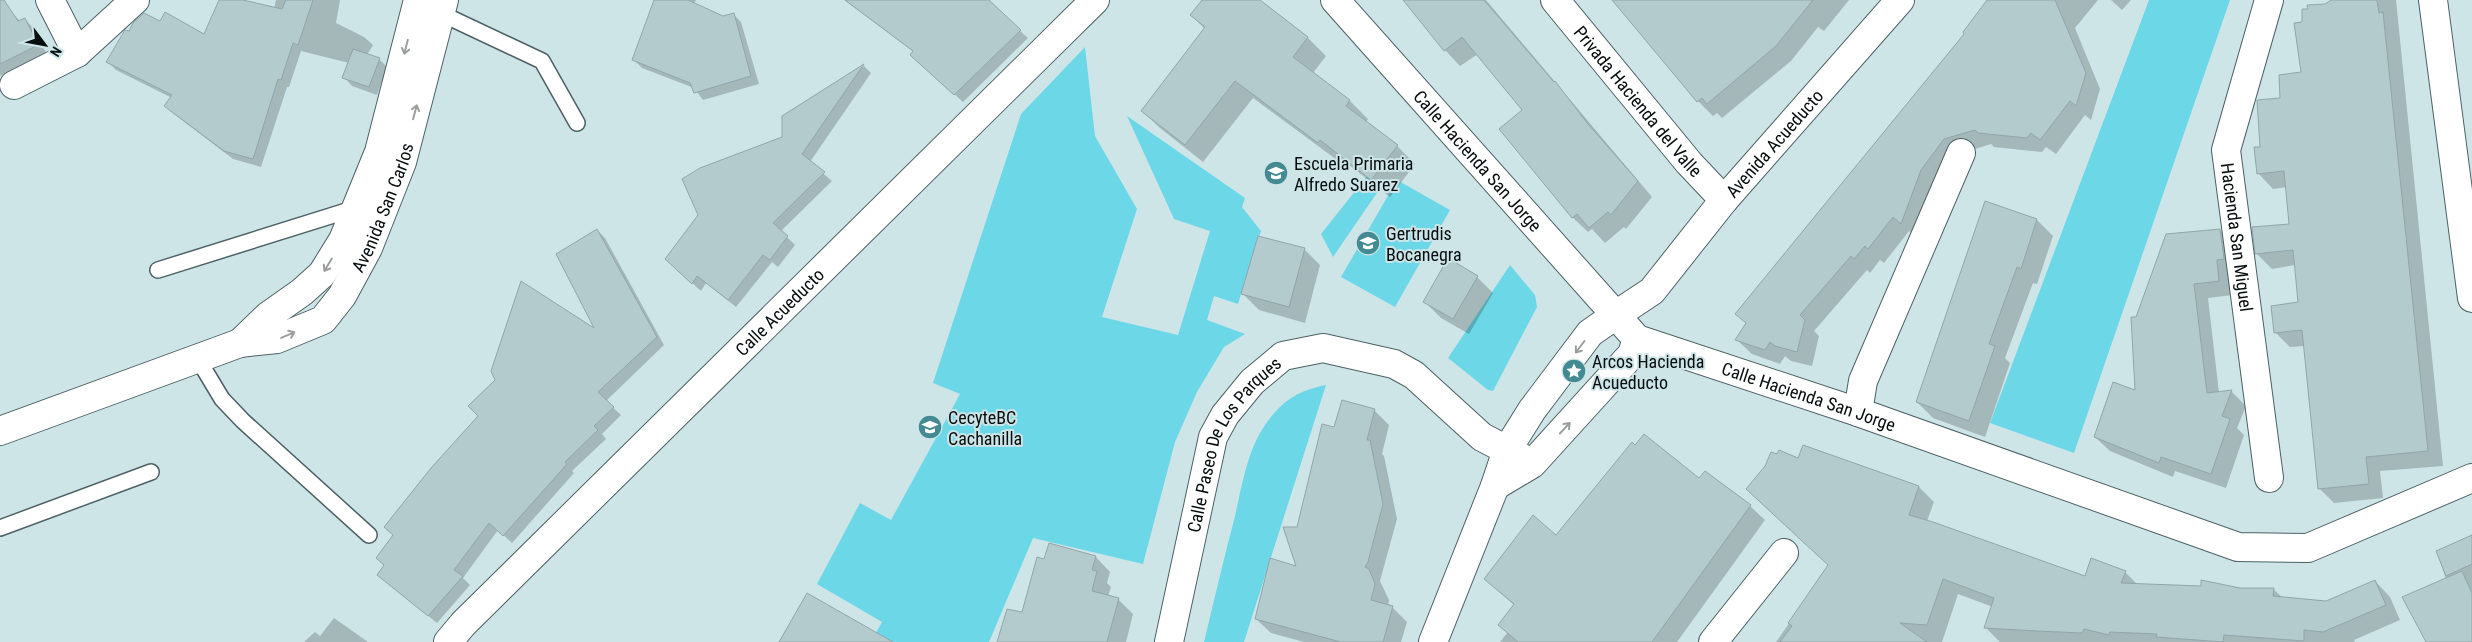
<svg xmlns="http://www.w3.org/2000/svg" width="2472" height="642" viewBox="0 0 2472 642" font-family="'Roboto Condensed',sans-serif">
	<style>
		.green { fill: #6cd8e7 }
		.shadow { fill: #0003 }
		.building { fill: #b4cbce; stroke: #90a6a9 }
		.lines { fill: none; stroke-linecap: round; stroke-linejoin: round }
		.lane-casing { stroke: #4d6164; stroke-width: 18 }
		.street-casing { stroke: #4d6164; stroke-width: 30 }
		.secondary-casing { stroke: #4d6164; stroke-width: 30 }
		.lane { stroke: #fff; stroke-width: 15 }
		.street { stroke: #fff; stroke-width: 28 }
		.secondary { stroke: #fff; stroke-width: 28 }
		.oneway { stroke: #9b9e9f }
		.labels { text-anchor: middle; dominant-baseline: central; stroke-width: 4; stroke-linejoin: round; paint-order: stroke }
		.street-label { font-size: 18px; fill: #060d0e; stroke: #cee5e8 }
		.poi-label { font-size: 18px; fill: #060d0e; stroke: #cee5e8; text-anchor: start }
	</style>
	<rect width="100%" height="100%" fill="#cee5e8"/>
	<g class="green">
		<polygon points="2149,0 2230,0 2074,453 1990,423"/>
		<polygon points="1085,47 1095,136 1137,209 1102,317 1178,335 1210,231 1174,219 1127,116 1245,198 1242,207 1261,231 1241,294 1238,304 1214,296 1207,320 1245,334 1224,347 1197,392 1175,442 1143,564 1033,538 989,642 871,642 882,622 817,584 860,503 891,520 960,394 933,383 1021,114"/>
		<polygon points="1367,176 1381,187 1333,257 1321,234"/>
		<polygon points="1397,180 1450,210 1395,307 1341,277"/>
		<polygon points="1510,265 1535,295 1537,307 1493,391 1488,390 1448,358"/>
		<path d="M 1326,385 L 1244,642 L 1204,642 C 1214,600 1224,558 1235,516 C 1242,486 1247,451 1265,425 C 1283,400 1297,391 1326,385 Z"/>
	</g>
	<g class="shadow">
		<polygon points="220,0 237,0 274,9 276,0 340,0 336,23 364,37 373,45 367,55 379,59 387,67 377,95 352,86 344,77 349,63 301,51 289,87 287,87 261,167 233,159 174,114 166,106 172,98 116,70 108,62 130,32 160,23 204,36"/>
		<polygon points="655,0 696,0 694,4 723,17 733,14 741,22 759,84 703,100 694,88 642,68 634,60"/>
		<polygon points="844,0 986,0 1028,38 963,102 920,63 914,52"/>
		<polygon points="1203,0 1258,0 1308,38 1326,56 1313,73 1350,101 1368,119 1366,122 1397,146 1415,164 1390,197 1339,157 1337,160 1253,98 1203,162 1160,128 1142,111 1205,29 1191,15"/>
		<polygon points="1416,0 1486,0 1652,197 1626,229 1624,227 1605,243 1592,229 1588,232 1572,217 1524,110 1478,54 1460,66 1445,50 1409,6"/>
		<polygon points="1614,0 1849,0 1824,31 1818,27 1791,61 1722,118 1717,113 1713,116 1698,101"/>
		<polygon points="1989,0 2098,0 2075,28 2100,89 2091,120 2085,115 2056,154 2046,147 2042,152 1994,147 1991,144 1959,154 1916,238 1909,231 1884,263 1880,260 1870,273 1867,270 1814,331 1819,336 1812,366 1791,361 1785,356 1780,364 1752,354 1737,340 1747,324 1737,314 1966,34"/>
		<polygon points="2111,0 2131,0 2122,10"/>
		<polygon points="2333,0 2396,0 2443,466 2380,471 2383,498 2334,503 2319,488 2304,346 2290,347 2275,332 2300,304 2295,265 2272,269 2257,254 2290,225 2287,187 2273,189 2258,173 2261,148 2281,99 2302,73 2304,23"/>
		<polygon points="10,11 20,21 25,19 33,28 46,53 0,76 0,15"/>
		<polygon points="864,66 871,73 810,162 832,181 781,231 795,245 778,267 772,262 736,307 706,283 701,291 674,267 783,138 783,117"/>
		<polygon points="1986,202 2037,220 2053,236 2037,284 2033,283 2005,358 2010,363 1985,437 1933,418 1917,402"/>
		<polygon points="597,230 605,238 664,345 606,401 621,415 602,434 606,439 572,471 574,473 512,543 498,530 463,578 470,585 437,623 387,583 385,566 377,558 394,536 385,527 597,332"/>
		<polygon points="2220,230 2234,245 2233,295 2208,298 2219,393 2232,392 2246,406 2237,428 2244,435 2226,488 2175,471 2173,477 2110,451 2095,437 2136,392 2136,318"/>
		<polygon points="1304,249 1320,265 1305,323 1259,310 1243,294"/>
		<polygon points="1477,277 1493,293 1469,334 1441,318 1425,302"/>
		<polygon points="1374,410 1389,425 1382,454 1384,456 1397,519 1380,581 1389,600 1388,606 1392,607 1407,622 1401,642 1304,642 1271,633 1256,619 1297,568 1298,528 1335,429"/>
		<polygon points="1799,460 1919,487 1934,502 1927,521 2085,578 2125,572 2138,585 2273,589 2283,598 2326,603 2375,581 2390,597 2400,620 2354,640 2355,642 2000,642 1986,628 1993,607 1958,594 1942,642 1776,642 1829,566"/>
		<polygon points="1706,472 1750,506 1765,520 1677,642 1500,642 1507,633 1514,605 1485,579 1556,536 1699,480"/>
		<polygon points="2472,537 2472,642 2428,642 2446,579 2437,552"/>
		<polygon points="1096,557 1110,572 1107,583 1111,587 1108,596 1118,599 1133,614 1126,642 999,642 1023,614 1045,560"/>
		<polygon points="334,618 368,642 304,642 315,632 320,636"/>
	</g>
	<g class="building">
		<polygon points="0,0 4,0 18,21 25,18 38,45 0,64"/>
		<polygon points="219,0 243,0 282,9 286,0 313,0 298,45 293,43 281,80 278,79 253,159 224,151 164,106 172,95 106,62 125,30 129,31 133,23 144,13 160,21 165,12 204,34"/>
		<polygon points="654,0 688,0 723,16 734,13 751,76 694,93 690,83 632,60"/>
		<polygon points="845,0 989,0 1021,30 954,95 910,55 913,51"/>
		<polygon points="1202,0 1260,0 1308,37 1293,57 1350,100 1346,106 1398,145 1371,180 1320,140 1318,143 1235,81 1185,145 1141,111 1205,27 1190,15"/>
		<polygon points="1403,0 1484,0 1554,82 1555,81 1588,124 1638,181 1611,215 1608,212 1589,228 1577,214 1572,218 1499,129 1522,110 1462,37 1444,51"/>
		<polygon points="1612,0 1813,0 1776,46 1707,104 1702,98 1697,102"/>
		<polygon points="1987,0 2055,0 2086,73 2076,106 2070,101 2040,140 2031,133 2027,138 1978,133 1975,130 1944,139 1921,170 1901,224 1893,217 1868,249 1865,246 1854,259 1851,256 1800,315 1805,320 1797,352 1775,346 1770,342 1765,350 1735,340 1746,323 1735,314 1964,34 1963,32"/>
		<polygon points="2331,0 2377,0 2379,13 2383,12 2428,451 2366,457 2369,484 2318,489 2302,330 2274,333 2271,306 2298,302 2293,250 2255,254 2252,227 2289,224 2284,171 2257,174 2254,147 2260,147 2257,100 2280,98 2279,75 2301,72 2294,23 2302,22 2302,9 2308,9 2307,5 2325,4"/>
		<polygon points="353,49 380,58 369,87 342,78"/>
		<polygon points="864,64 802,154 825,172 773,223 788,236 770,260 763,255 728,300 697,276 692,284 665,259 698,215 682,179 700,168 782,137 782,116"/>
		<polygon points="1985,201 2037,219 2021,269 2017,267 1989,344 1995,346 1969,421 1916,402"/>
		<polygon points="597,229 657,337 598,392 614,407 594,426 598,430 565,462 567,464 503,536 489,523 454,570 463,576 428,616 377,575 384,565 376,558 393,535 384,527 431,468 478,416 468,406 495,380 491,371 521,281 594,328 556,254"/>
		<polygon points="2220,229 2224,259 2217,260 2219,281 2194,284 2207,393 2232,390 2222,416 2230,419 2211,474 2161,457 2159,463 2094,437 2113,382 2135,390 2131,317 2136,317 2166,234"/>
		<polygon points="1258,236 1305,248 1289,307 1241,294"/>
		<polygon points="1448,258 1478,276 1453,319 1423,302"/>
		<polygon points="1342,400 1375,409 1367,440 1370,440 1383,504 1368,562 1365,567 1369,569 1375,584 1371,600 1393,606 1383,642 1341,642 1255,619 1270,558 1296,566 1283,527 1297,527 1322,424 1334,427"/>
		<polygon points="1644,434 1699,478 1705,471 1751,505 1652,642 1518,642 1498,625 1514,604 1484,579 1533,515 1556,535 1632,442 1635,445"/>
		<polygon points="1803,445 1919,486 1909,515 1933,522 2085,576 2091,558 2126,571 2121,583 2201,586 2201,580 2240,588 2274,588 2273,596 2326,601 2375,580 2386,605 2323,632 2304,630 2304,641 2224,635 2223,642 2156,637 2157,634 2110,632 2109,635 2084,629 2082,633 2037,631 1984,628 1994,598 1943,579 1927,625 1900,623 1927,642 1780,642 1792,626 1788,623 1828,565 1746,489 1765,466 1771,452 1777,454 1779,450 1798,458"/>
		<polygon points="2472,535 2472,564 2446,576 2436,551"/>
		<polygon points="1049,543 1096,556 1092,570 1097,571 1092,591 1119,598 1107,642 997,642 1007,609 1022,612 1037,557 1044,559"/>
		<polygon points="2462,571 2472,593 2472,642 2426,642 2402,597"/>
		<polygon points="807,593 893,642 779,642"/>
	</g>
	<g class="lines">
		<g class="lane-casing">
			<g id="lane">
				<polyline points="440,13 542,61 577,123"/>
				<polyline points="158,270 356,208"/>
				<polyline points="198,359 222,399 243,421 369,535"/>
				<polyline points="0,528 151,472"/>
			</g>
		</g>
		<g class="street-casing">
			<g id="street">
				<polyline points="50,0 77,53"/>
				<path id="s1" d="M 1335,0 L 1637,339 L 1858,412 L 2238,547 L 2308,548 L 2472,478"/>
				<path id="s2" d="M 1555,0 L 1689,163 L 1724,200"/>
				<path id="s3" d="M 2269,0 L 2226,150 L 2269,478"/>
				<polyline points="2433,0 2472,298"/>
				<polyline points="14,85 77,53 135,0"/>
				<path id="s4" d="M 1616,315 L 1652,291 L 1724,200 L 1900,0"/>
				<polyline points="240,343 268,316 302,292 322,274 343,240 379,152 418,0"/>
				<polyline points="1858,412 1863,381 1961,153"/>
				<path id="s5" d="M 0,431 L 240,343 L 277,339 L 323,320 L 342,296 L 368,248 L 402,162 L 444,0"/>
				<path id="s6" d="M 448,642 L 463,624 L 1095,0"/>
				<path id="s7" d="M 1169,642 L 1213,437 L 1225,415 L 1252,382 L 1283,356 L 1323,348 L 1394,364 L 1414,375 L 1482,437 L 1528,461"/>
				<polyline points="1713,642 1784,553"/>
			</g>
		</g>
		<g class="secondary-casing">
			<g id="secondary">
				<polyline points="1495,486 1532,464 1632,354 1637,339"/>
				<polyline points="1433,642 1495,486 1507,450 1532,410 1590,333 1616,315"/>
			</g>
		</g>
		<use href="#lane" class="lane"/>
		<use href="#street" class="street"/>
		<use href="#secondary" class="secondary"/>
	</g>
	<defs><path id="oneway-shaft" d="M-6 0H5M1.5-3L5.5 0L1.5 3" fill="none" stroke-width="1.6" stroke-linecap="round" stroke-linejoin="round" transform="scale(1.25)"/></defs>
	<g class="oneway">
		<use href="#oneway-shaft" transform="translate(406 47) rotate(104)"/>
		<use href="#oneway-shaft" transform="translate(415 112) rotate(-75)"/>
		<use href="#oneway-shaft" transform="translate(328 265) rotate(121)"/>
		<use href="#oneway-shaft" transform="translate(288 335) rotate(-23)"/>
		<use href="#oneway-shaft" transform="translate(1580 347) rotate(127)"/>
		<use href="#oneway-shaft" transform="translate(1565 428) rotate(-47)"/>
	</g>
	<defs>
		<g id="school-disc" transform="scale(1.25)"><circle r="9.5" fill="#438a93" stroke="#cee5e8"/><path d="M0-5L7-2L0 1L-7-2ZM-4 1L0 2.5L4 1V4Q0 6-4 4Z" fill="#fff"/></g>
		<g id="sight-disc" transform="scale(1.25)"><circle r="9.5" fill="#438a93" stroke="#cee5e8"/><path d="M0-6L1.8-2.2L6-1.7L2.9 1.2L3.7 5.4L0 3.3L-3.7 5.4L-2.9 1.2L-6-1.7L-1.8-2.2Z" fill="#fff"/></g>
	</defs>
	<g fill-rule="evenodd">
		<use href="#school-disc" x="1276" y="173"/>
		<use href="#school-disc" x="1368" y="243"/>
		<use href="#sight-disc" x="1574" y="371"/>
		<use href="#school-disc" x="930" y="427"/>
	</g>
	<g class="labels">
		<g class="street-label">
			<text stroke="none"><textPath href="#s2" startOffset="131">Privada Hacienda del Valle</textPath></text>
			<text stroke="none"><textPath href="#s4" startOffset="235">Avenida Acueducto</textPath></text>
			<text stroke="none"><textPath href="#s1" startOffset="215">Calle Hacienda San Jorge</textPath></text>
			<text stroke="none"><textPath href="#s5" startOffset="471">Avenida San Carlos</textPath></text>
			<text stroke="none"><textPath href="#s3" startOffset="244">Hacienda San Miguel</textPath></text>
			<text stroke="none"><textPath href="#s6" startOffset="468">Calle Acueducto</textPath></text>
			<text stroke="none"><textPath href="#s1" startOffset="635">Calle Hacienda San Jorge</textPath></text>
			<text stroke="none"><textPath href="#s7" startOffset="212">Calle Paseo De Los Parques</textPath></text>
		</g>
		<g class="poi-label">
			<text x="1294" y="163">Escuela Primaria<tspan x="1294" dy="21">Alfredo Suarez</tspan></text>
			<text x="1386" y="233">Gertrudis<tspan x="1386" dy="21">Bocanegra</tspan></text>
			<text x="1592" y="361">Arcos Hacienda<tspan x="1592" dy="21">Acueducto</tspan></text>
			<text x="948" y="417">CecyteBC<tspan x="948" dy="21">Cachanilla</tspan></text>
		</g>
	</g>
	<g transform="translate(45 45) rotate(122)" stroke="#cee5e8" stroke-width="4" paint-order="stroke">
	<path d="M0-4L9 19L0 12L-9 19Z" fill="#060d0e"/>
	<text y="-8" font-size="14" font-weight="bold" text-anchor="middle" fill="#060d0e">N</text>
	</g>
</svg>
